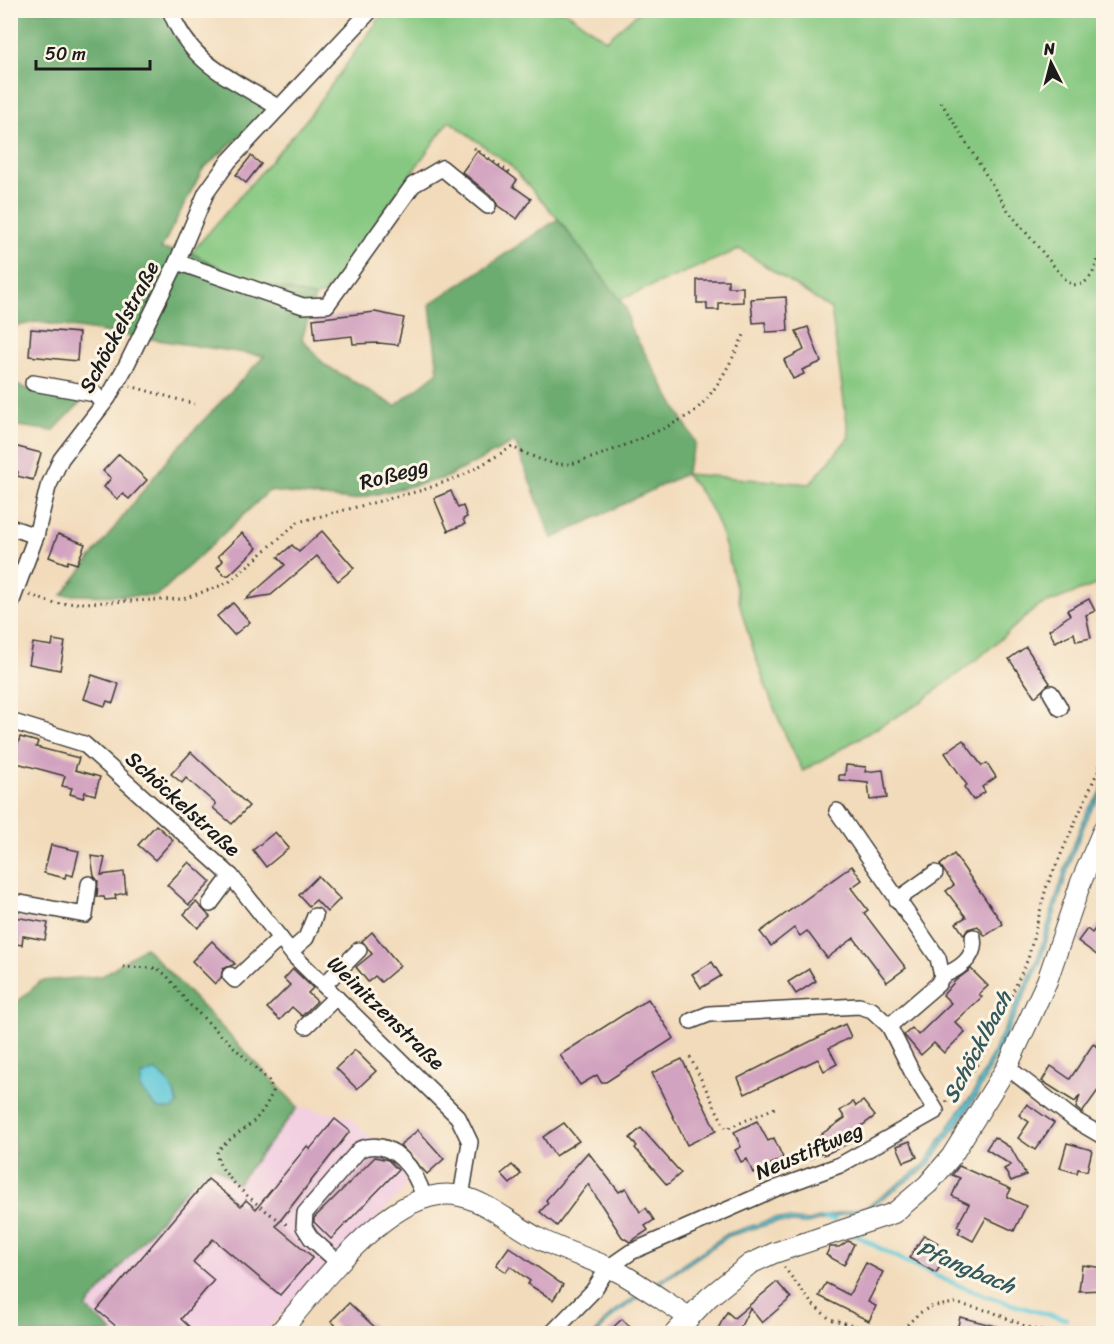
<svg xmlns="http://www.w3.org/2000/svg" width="1114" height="1344" viewBox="0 0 1114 1344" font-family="Sriracha,sans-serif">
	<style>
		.built { fill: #f2cfe1 }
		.green { fill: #86c881; stroke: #51724e; stroke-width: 1.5 }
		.forest { fill: #6cac6f; stroke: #446446; stroke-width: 1.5 }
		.water { fill: #5ec8d9; stroke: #3d727a; stroke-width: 1.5 }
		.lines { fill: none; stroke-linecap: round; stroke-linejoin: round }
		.stream { stroke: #5ec8d9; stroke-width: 4.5 }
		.building { fill: #d2a3c0 }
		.minor-casing { stroke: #3c3934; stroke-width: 18 }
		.major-casing { stroke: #3c3934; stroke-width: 22 }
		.path { stroke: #3c3934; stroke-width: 3; stroke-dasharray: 1.5 4.5; stroke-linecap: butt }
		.minor { stroke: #fff; stroke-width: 15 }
		.major { stroke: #fff; stroke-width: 20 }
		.labels { text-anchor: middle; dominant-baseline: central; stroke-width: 6; stroke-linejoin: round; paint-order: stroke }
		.street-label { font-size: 21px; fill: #1c1c1c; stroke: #fcf5e5 }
		.water-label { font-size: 22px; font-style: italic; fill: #33585e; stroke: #fcf5e5 }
	</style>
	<rect width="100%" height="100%" fill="#fcf5e5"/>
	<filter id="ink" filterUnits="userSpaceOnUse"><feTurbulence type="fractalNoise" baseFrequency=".0167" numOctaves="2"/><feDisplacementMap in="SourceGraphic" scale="12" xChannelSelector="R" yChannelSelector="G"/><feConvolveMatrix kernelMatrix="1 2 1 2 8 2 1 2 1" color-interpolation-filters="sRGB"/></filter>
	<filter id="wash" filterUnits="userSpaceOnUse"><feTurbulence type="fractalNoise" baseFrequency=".008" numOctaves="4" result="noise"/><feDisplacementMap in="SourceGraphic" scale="24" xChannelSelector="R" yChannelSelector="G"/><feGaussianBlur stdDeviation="1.35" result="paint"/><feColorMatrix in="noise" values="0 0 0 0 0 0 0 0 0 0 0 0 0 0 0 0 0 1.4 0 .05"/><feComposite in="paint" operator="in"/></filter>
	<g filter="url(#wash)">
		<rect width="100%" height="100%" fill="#f2dbbb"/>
		<polygon class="built" points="298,1107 348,1116 411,1175 403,1191 263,1333 115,1333 86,1308 190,1184 214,1165 237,1184"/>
		<path class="green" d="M 385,11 L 565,11 L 606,40 L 640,11 L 1103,11 L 1103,582 L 1037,607 L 980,657 L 918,704 L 803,771 C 779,726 762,679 747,630 C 730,576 728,516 685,474 L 810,484 L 849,437 L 831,309 L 740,249 L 619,300 L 558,219 L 510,165 L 449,121 L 325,293 L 315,297 L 241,278 L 191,253 L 306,120 Z"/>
		<g class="forest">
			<polygon points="10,11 175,11 204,56 280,101 203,169 161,249 191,253 241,278 315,297 302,339 325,365 395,406 438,372 430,304 558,219 626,308 630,327 696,443 685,474 552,539 515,442 445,478 351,500 269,491 157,596 62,595 171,455 264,356 37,322 11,327"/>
			<polygon points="11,383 34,391 84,399 53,431 11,425"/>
			<polygon points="145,947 298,1107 237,1184 214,1165 190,1184 86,1308 113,1332 111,1333 11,1334 10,1178 15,1169 12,1124 14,1005 41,981 102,976"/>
		</g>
		<g class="water">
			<polygon points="1103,778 1103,792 1089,814 1072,856 1040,963 976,1097 928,1166 869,1208 807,1224 776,1222 729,1236 614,1315 598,1333 594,1334 612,1313 727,1234 775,1218 808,1221 868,1206 925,1164 960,1110 973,1094 1036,963 1070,853 1087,811 1101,792"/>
			<path d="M 154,1070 C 167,1076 174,1091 178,1104 L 172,1109 L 158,1109 L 140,1088 L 142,1076 Z"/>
		</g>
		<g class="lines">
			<g class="stream">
				<polyline points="825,1218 835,1220"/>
				<path d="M 856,1235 C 921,1273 992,1302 1066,1319"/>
			</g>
		</g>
		<g id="blocks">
			<g class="building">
				<polygon points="477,151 517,180 513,186 531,199 517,219 498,206 494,198 462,172"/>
				<polygon points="251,156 261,164 246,183 236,175"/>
				<polygon points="697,280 728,280 728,287 743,287 743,302 719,303 719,310 707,310 707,303 697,303"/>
				<polygon points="786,297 788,331 766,332 765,322 753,323 751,299"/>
				<polygon points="375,312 404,318 398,345 379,343 353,344 352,336 315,340 313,319"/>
				<polygon points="808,327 821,362 802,370 804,374 793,379 784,360 804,350 796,331"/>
				<polygon points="31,329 79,333 77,361 29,356"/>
				<polygon points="10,445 41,453 33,480 17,476 18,472 10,470"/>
				<polygon points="119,454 147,480 129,499 123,494 117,499 104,487 111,478 103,471"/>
				<polygon points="451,491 458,508 463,506 467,517 463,519 465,524 448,531 434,498"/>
				<polygon points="322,531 354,568 338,581 317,556 271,595 246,599 285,565 278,557 292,545 299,552"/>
				<polygon points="242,533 257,548 229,575 224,575 217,567 223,561 218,556"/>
				<polygon points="58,534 85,544 77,564 68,561 67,564 49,557"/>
				<polygon points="1089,599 1095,611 1086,615 1091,638 1076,641 1074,633 1055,642 1049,630 1070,615 1067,610"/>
				<polygon points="233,603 250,622 234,635 217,616"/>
				<polygon points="53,640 65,642 60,670 29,664 33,643 52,646"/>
				<polygon points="1026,647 1050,683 1035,697 1009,659"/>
				<polygon points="92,675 119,684 113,703 107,701 105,706 84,699"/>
				<polygon points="20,737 38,742 36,747 79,758 75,770 100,777 95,795 85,792 83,798 70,794 72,788 62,786 65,776 13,762"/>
				<polygon points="963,740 982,766 987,763 996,777 982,787 985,792 973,800 964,787 967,785 945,753"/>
				<polygon points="191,752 249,806 232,824 213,808 216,804 186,778 182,783 171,774"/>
				<polygon points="846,765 866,767 865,772 883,770 887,798 870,800 868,783 839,780 839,775 845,775"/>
				<polygon points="156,825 173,840 155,860 138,845"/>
				<polygon points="275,832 289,848 266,867 253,850"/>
				<polygon points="51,845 79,851 73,876 66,874 65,878 44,873"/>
				<polygon points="954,854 1003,924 985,936 978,926 968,929 964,935 956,923 966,917 946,891 954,885 940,865"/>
				<polygon points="91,856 105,858 101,875 124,872 126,893 115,895 116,899 105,900 104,897 97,897 98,881 94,876"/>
				<polygon points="189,862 211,882 189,905 167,885"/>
				<polygon points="852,866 862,880 851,888 868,910 864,913 906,968 887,982 854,938 827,958 807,931 800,936 794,928 771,946 760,932"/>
				<polygon points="318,876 340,899 327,912 316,900 309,906 299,895"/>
				<polygon points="196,902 210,917 198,928 184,914"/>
				<polygon points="10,916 48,923 45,940 23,936 22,945 10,943"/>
				<polygon points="1104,917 1104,948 1098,956 1078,941 1087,929 1092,933"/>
				<polygon points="372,932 400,966 381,982 375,976 368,982 356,967 372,954 362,941"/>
				<polygon points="212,941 235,964 223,969 221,978 215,984 192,961"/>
				<polygon points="712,962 721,976 701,988 692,974"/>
				<polygon points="293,969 313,988 308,993 317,1001 302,1016 292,1007 280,1020 267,1008 290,985 284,979"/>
				<polygon points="809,969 816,981 796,994 788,982"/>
				<polygon points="971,969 988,986 979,994 982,997 955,1022 965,1032 944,1053 934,1043 921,1055 904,1035 912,1028 918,1035 951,1003 943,995 955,981"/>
				<polygon points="648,999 674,1038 606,1082 601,1082 597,1075 580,1085 560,1055"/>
				<polygon points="845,1024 851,1037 829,1048 837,1064 824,1071 818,1059 745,1094 738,1078"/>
				<polygon points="1093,1044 1104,1050 1104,1062 1098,1071 1104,1075 1104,1082 1082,1113 1076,1108 1080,1095 1075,1102 1042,1081 1051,1066 1070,1079"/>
				<polygon points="355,1050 376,1071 357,1089 336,1068"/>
				<polygon points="682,1059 716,1131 687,1145 652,1073"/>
				<polygon points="863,1101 875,1116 852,1133 856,1140 824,1155 823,1152 810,1159 804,1146 845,1118 840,1111 853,1102 856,1106"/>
				<polygon points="1027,1104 1054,1123 1035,1150 1018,1138 1029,1122 1019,1115"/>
				<polygon points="335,1119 350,1131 276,1226 313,1257 280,1295 213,1239 193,1262 214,1280 181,1319 197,1334 125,1334 97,1310 208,1179 241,1206 246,1200 256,1209 307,1146 310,1149"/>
				<polygon points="757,1121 768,1141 774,1138 783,1158 753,1173 747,1159 741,1162 735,1150 741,1147 734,1132"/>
				<polygon points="564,1123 579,1141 555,1156 543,1137"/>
				<polygon points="641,1128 681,1173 667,1185 635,1148 637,1146 630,1138"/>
				<polygon points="418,1130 444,1159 427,1174 400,1145"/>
				<polygon points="994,1137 1011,1148 1026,1175 1011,1181 1004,1169 1011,1165 986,1149"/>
				<polygon points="910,1141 917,1157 904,1162 897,1146"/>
				<polygon points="1067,1143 1092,1150 1087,1171 1078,1169 1077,1173 1060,1168"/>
				<polygon points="588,1152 619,1192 626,1188 640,1212 646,1208 654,1220 645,1226 648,1230 630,1242 622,1237 588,1184 557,1226 540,1212 548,1203 546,1200"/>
				<polygon points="375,1157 388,1160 398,1170 331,1239 314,1222 314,1218"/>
				<polygon points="512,1165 521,1174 510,1184 501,1174"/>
				<polygon points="959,1166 1011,1189 1007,1197 1026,1206 1014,1231 986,1218 973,1241 958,1233 961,1228 957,1226 969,1204 952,1196 960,1178 952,1175"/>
				<polygon points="924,1235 938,1243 930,1256 942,1263 936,1273 909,1258"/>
				<polygon points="848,1241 854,1244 844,1265 826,1255 830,1247 839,1247"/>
				<polygon points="509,1247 563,1285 553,1300 528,1284 530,1281 510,1266 506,1272 496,1265"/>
				<polygon points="866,1263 883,1272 868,1302 876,1306 869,1321 819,1296 826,1283 849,1295"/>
				<polygon points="1082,1265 1104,1268 1104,1290 1079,1291"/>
				<polygon points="777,1282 791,1298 762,1323 750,1308 737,1334 715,1334 727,1312 734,1318"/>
				<polygon points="349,1303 382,1334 358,1334 349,1325 343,1332 331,1321"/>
				<polygon points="960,1317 1007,1329 1007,1334 956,1334"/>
				<polygon points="622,1319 631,1328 625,1334 606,1334"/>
			</g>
		</g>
	</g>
	<g filter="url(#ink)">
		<use href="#blocks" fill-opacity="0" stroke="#3c3934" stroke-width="1.5"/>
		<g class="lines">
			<g class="minor-casing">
				<g id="minor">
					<path d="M 170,10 C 190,65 233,79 279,108"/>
					<polyline points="177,262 303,306 327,305 413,185 442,168 488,206"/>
					<polyline points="33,383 95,394 103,404"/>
					<polyline points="10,527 36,536"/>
					<polyline points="10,606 36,536 48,487 61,459 108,398 126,366 177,262 206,193 229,161 371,10"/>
					<polyline points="1051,693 1060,708"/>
					<polyline points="10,721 84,744 231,876 295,957 458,1117 470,1142 461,1197"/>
					<polyline points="897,900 935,873"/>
					<polyline points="10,901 85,915 89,884"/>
					<polyline points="210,904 231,876"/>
					<polyline points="291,951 306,938 315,916"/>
					<polyline points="230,975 235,980 280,938"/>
					<path d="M 942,976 C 959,969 977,958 973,937"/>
					<polyline points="324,985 359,950"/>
					<polyline points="691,1021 709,1014 859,1006 872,1010 889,1026"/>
					<polyline points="306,1026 336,997"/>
					<polyline points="1007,1067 1075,1120 1104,1137"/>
					<path d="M 340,1264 L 311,1238 L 304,1227 L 305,1213 L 360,1149 C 393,1137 416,1170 424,1198"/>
					<polyline points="551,1334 593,1291 608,1268 631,1252 777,1188 840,1165 936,1111 913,1074 889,1026 938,984 942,976 938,958 837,811"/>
				</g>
			</g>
			<g class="major-casing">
				<g id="major">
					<path d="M 278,1334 C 317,1290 393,1181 460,1196 C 490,1203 512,1225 540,1239 C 567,1253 597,1260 624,1275 C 646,1288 667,1303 689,1317"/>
					<polyline points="674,1334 708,1298 750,1264 774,1253 894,1213 928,1184 951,1157 1007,1067 1047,981 1081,882 1104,828"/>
				</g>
			</g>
			<g class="path">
				<polyline points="941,102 1009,212 1063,277 1072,285 1083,284 1092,275 1104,245"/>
				<polyline points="474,148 513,175"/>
				<polyline points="130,386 194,404"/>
				<path d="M 30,595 L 55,604 L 183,599 L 228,583 L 298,522 L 423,490 L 464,475 L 512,447 C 529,455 550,466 569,464 C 589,462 682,423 696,410 C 719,388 731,361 745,333"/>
				<path d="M 123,967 L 157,968 L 167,976 L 187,1002 L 269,1081 L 273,1091 C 257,1128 243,1126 218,1150 C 208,1169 273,1219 290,1226"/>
				<polyline points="690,1057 726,1129 777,1107"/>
				<polyline points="946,1102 966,1082 986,1050 1028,959 1046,888 1104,757"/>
				<polyline points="784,1267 812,1304 830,1319 876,1331 904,1328 918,1314 930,1307 954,1303 990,1311 1032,1329 1062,1334"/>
			</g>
			<use href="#minor" class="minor"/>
			<use href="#major" class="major"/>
		</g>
	</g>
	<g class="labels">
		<g class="street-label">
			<text transform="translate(119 327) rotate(-62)">Schöckelstraße</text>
			<text transform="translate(394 474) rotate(-15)">Roßegg</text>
			<text transform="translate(183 804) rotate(42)">Schöckelstraße</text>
			<text transform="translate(386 1013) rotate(44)">Weinitzenstraße</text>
			<text transform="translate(809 1151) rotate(-23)">Neustiftweg</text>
		</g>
		<g class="water-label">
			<text transform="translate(977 1047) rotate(-62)">Schöcklbach</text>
			<text transform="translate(966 1267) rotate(23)">Pfangbach</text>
		</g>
	</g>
	<rect width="1114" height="1344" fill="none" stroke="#fcf5e5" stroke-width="36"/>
	<g transform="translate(1051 63) rotate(354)" stroke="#fcf5e5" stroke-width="4.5" paint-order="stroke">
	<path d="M0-4.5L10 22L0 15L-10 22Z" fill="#1c1c1c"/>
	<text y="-9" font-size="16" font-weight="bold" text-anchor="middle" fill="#1c1c1c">N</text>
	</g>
	<path d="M36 60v9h114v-9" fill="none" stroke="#1c1c1c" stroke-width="3"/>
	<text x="45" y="60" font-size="18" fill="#1c1c1c" stroke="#fcf5e5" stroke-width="4.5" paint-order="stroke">50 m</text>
</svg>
